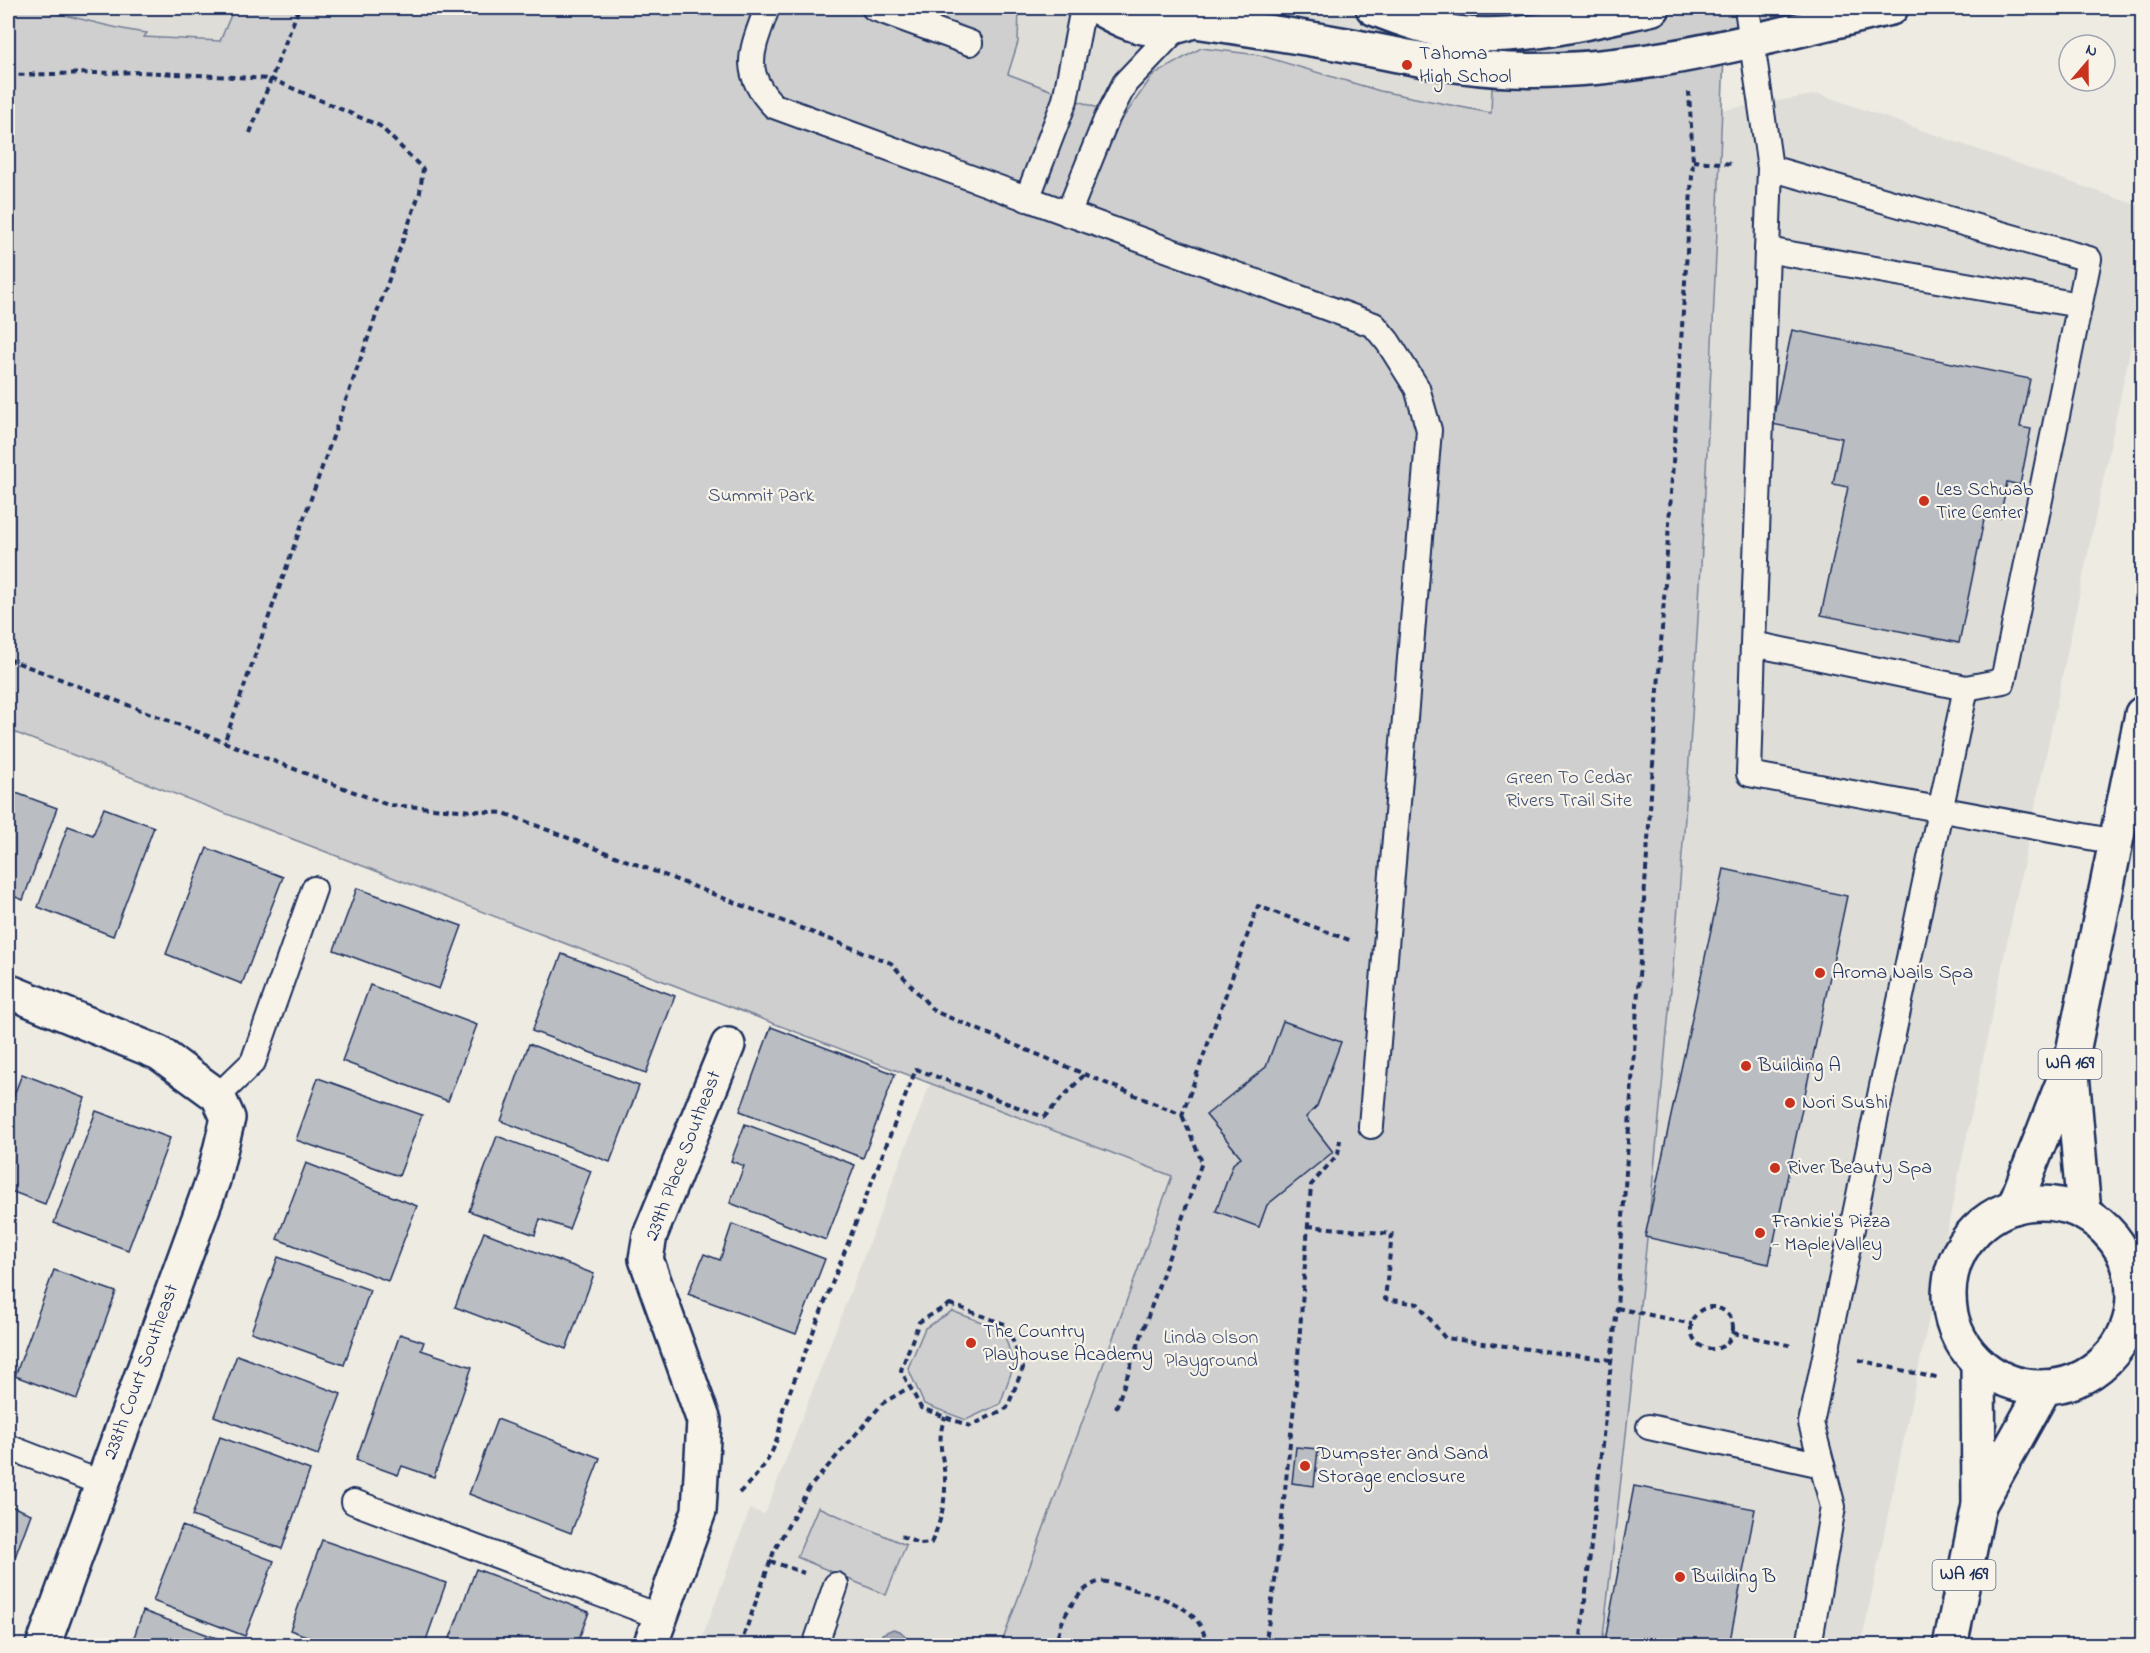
<svg xmlns="http://www.w3.org/2000/svg" width="2150" height="1653" viewBox="0 0 2150 1653" font-family="'Indie Flower',sans-serif">
	<style>
		.built { fill: #deddd8 }
		.green { fill: #cfcfcf; stroke: #757f96; stroke-width: 1.5 }
		.water { fill: #a6abb5; stroke: #6e7992; stroke-width: 1.5 }
		.building { fill: #babdc2; stroke: #1b2f5e; stroke-width: 1.5 }
		.lines { fill: none; stroke-linecap: round; stroke-linejoin: round }
		.service-casing { stroke: #1b2f5e; stroke-width: 28 }
		.minor-casing { stroke: #1b2f5e; stroke-width: 38 }
		.primary-casing { stroke: #1b2f5e; stroke-width: 38 }
		.path { stroke: #1b2f5e; stroke-width: 4; stroke-dasharray: 6 4.5; stroke-linecap: butt }
		.service { stroke: #f7f3e8; stroke-width: 24 }
		.minor { stroke: #f7f3e8; stroke-width: 33 }
		.primary { stroke: #f7f3e8; stroke-width: 33 }
		.poi-dot { fill: #c8321e; stroke: #f7f3e8; stroke-width: 2 }
		.labels { text-anchor: middle; dominant-baseline: central; stroke-width: 4.5; stroke-linejoin: round; paint-order: stroke }
		.shield { fill: #f7f3e8; stroke: #5d6a87; stroke-width: 1.5 }
		.shield-label { font-size: 18px; font-weight: bold; fill: #1b2f5e }
		.poi-label { font-size: 20px; fill: #1b2f5e; stroke: #f7f3e8; text-anchor: start }
		.park-label { font-size: 20px; fill: #3f4f75; stroke: #f7f3e8 }
		.street-label { font-size: 20px; fill: #1b2f5e; stroke: #f7f3e8 }
	</style>
	<rect width="100%" height="100%" fill="#eeebe2"/>
	<filter id="ink" filterUnits="userSpaceOnUse"><feTurbulence type="fractalNoise" baseFrequency=".0167" numOctaves="2"/><feDisplacementMap in="SourceGraphic" scale="12" xChannelSelector="R" yChannelSelector="G"/><feConvolveMatrix kernelMatrix="1 2 1 2 8 2 1 2 1" color-interpolation-filters="sRGB"/></filter>
	<g filter="url(#ink)">
		<g class="built">
			<polygon points="8,8 234,8 221,41 8,29"/>
			<polygon points="1019,8 1528,8 1491,113 1380,91 1259,55 1153,75 1123,118 1008,74 1018,42"/>
			<polygon points="1819,94 2142,207 2142,293 1861,1645 1596,1646 1645,1237 1684,852 1714,336 1722,110"/>
			<polygon points="930,1084 1172,1176 1001,1645 699,1646 750,1509 765,1514"/>
		</g>
		<g class="green">
			<path d="M 8,8 C 56,7 100,28 147,33 L 144,37 L 220,41 L 234,8 L 1019,8 L 1018,42 L 1008,74 L 1123,118 L 1153,75 L 1201,48 L 1259,55 L 1380,91 L 1491,113 L 1495,8 L 1784,8 L 1783,51 L 1725,29 C 1715,292 1704,555 1685,818 C 1664,1095 1634,1370 1602,1645 L 1001,1645 L 1172,1176 L 8,730 Z"/>
			<polygon points="952,1311 1003,1330 1014,1365 1000,1404 966,1420 924,1404 908,1368 925,1328"/>
			<polygon points="818,1507 906,1545 886,1595 797,1557"/>
		</g>
		<polygon class="water" points="893,1629 900,1631 915,1645 880,1645 882,1634"/>
		<g class="building">
			<polygon points="1792,330 2030,379 2020,427 2031,429 2020,485 2007,482 2000,518 1985,515 1959,643 1821,615 1848,487 1833,484 1842,438 1772,424"/>
			<polygon points="8,790 57,808 23,900 8,894"/>
			<polygon points="104,808 154,827 113,936 38,907 68,826 93,835"/>
			<polygon points="207,848 283,877 242,984 166,954"/>
			<polygon points="1724,869 1847,896 1769,1264 1645,1237"/>
			<polygon points="357,888 462,926 439,989 334,950"/>
			<polygon points="562,954 675,996 646,1073 532,1031"/>
			<polygon points="370,985 477,1025 448,1101 342,1061"/>
			<polygon points="1283,1021 1341,1042 1317,1106 1306,1117 1333,1152 1267,1205 1259,1227 1216,1211 1233,1164 1241,1157 1206,1115 1266,1067"/>
			<polygon points="771,1027 895,1074 863,1158 740,1111"/>
			<polygon points="529,1044 639,1086 610,1162 501,1121"/>
			<polygon points="22,1074 85,1098 45,1204 8,1190 8,1111"/>
			<polygon points="318,1078 422,1115 399,1176 296,1140"/>
			<polygon points="96,1111 170,1138 128,1250 54,1223"/>
			<polygon points="745,1124 855,1165 826,1240 730,1203 744,1166 731,1161"/>
			<polygon points="497,1136 591,1171 569,1229 540,1219 535,1235 469,1211"/>
			<polygon points="306,1163 417,1206 388,1281 277,1239"/>
			<polygon points="732,1224 825,1259 796,1334 688,1294 704,1254 720,1260"/>
			<polygon points="484,1232 594,1274 566,1349 455,1307"/>
			<polygon points="278,1257 370,1290 344,1365 251,1332"/>
			<polygon points="54,1270 116,1292 77,1399 15,1376"/>
			<polygon points="400,1334 424,1342 421,1350 472,1367 434,1477 402,1466 398,1475 356,1460"/>
			<polygon points="237,1355 341,1394 318,1455 214,1416"/>
			<polygon points="497,1419 600,1458 571,1533 469,1494"/>
			<polygon points="220,1437 310,1470 282,1549 192,1516"/>
			<polygon points="1296,1447 1318,1449 1314,1486 1292,1483"/>
			<polygon points="1634,1486 1755,1509 1729,1646 1604,1646"/>
			<polygon points="8,1505 31,1514 8,1576"/>
			<polygon points="182,1526 274,1561 245,1636 153,1601"/>
			<polygon points="322,1540 446,1583 424,1646 334,1646 290,1630"/>
			<polygon points="476,1569 589,1612 576,1646 447,1646"/>
			<polygon points="143,1611 238,1646 131,1646"/>
		</g>
		<g class="lines">
			<g class="service-casing">
				<g id="service">
					<path d="M 767,8 C 753,48 739,71 774,106 L 1374,325 L 1388,342 L 1417,388 L 1429,430 L 1371,1126"/>
					<polyline points="874,8 970,43"/>
					<polyline points="1747,8 1770,168"/>
					<polyline points="1027,199 1065,100 1083,8"/>
					<polyline points="1068,214 1106,120 1125,83 1179,26"/>
					<polyline points="1767,250 2079,305"/>
					<polyline points="1753,644 1770,168 2089,259 2003,681 1966,688 1753,644 1749,774 2116,842"/>
					<polyline points="218,1096 253,1062 314,889"/>
					<polyline points="1649,1427 1822,1465"/>
					<polyline points="8,1447 101,1483"/>
					<polyline points="354,1502 661,1617"/>
					<polyline points="815,1646 836,1585"/>
					<polyline points="1809,1646 1833,1507 1811,1423 1966,688"/>
				</g>
			</g>
			<g class="minor-casing">
				<g id="minor">
					<path d="M 1099,8 C 1145,35 1168,35 1214,11"/>
					<path d="M 1373,8 C 1398,18 1429,29 1457,33 C 1518,41 1593,21 1653,8"/>
					<path d="M 1195,21 C 1249,29 1303,37 1357,47 C 1408,57 1458,68 1510,70 C 1640,75 1765,37 1891,8"/>
					<polyline points="8,991 159,1053 218,1096 228,1118 213,1180 43,1646"/>
					<polyline points="650,1646 699,1511 704,1421 646,1259 650,1235 728,1045"/>
				</g>
			</g>
			<g class="primary-casing">
				<g id="primary">
					<polyline points="2071,1062 2142,714"/>
					<circle cx="2041" cy="1295" r="92"/>
					<polyline points="2014,1207 2071,1062 2084,1213"/>
					<polyline points="1978,1363 1979,1505 2045,1387"/>
					<polyline points="1950,1646 1979,1505"/>
				</g>
			</g>
			<g class="path">
				<polyline points="8,75 141,72 271,79 380,126 423,169 420,192 224,743"/>
				<polyline points="250,133 299,8"/>
				<polyline points="1693,161 1734,164"/>
				<polyline points="8,659 388,805 504,813 891,963 934,1011 1182,1115 1258,906 1352,941"/>
				<polyline points="1308,1226 1392,1234 1385,1299 1418,1304 1445,1338 1611,1360"/>
				<polygon points="950,1304 1007,1325 1023,1368 1007,1408 970,1426 921,1408 901,1370 919,1322"/>
				<circle cx="1712" cy="1328" r="21"/>
				<polyline points="1617,1308 1692,1324"/>
				<polyline points="1733,1333 1793,1346"/>
				<polyline points="1859,1360 1940,1379"/>
				<polyline points="1116,1408 1202,1162 1182,1115"/>
				<path d="M 739,1493 C 768,1465 778,1449 783,1409 L 916,1069 L 1044,1117 L 1085,1074"/>
				<path d="M 901,1536 L 920,1544 L 931,1543 C 941,1522 946,1501 945,1478 C 943,1453 936,1441 945,1417"/>
				<polyline points="770,1561 804,1573"/>
				<polyline points="740,1646 774,1551 809,1488 883,1403 910,1387"/>
				<path d="M 1057,1646 C 1056,1625 1077,1588 1098,1582 C 1105,1580 1117,1585 1125,1587 C 1155,1595 1205,1606 1206,1646"/>
				<polyline points="1265,1646 1276,1574 1295,1396 1311,1185 1338,1154 1340,1140"/>
				<polyline points="1580,1646 1617,1308 1693,161 1689,92"/>
			</g>
			<use href="#service" class="service"/>
			<use href="#minor" class="minor"/>
			<use href="#primary" class="primary"/>
		</g>
	</g>
	<g class="poi-dot">
		<circle cx="1407" cy="65" r="6"/>
		<circle cx="1924" cy="501" r="6"/>
		<circle cx="1820" cy="973" r="6"/>
		<circle cx="1746" cy="1066" r="6"/>
		<circle cx="1790" cy="1103" r="6"/>
		<circle cx="1775" cy="1168" r="6"/>
		<circle cx="1760" cy="1233" r="6"/>
		<circle cx="971" cy="1343" r="6"/>
		<circle cx="1305" cy="1466" r="6"/>
		<circle cx="1680" cy="1577" r="6"/>
	</g>
	<g class="labels">
		<g class="shield">
			<rect x="2038.5" y="1049" width="63" height="30" rx="4.5"/>
			<rect x="1932.5" y="1560" width="63" height="30" rx="4.5"/>
		</g>
		<g class="shield-label">
			<text x="2070" y="1064">WA 169</text>
			<text x="1964" y="1575">WA 169</text>
		</g>
		<g class="poi-label">
			<text x="1419" y="54">Tahoma<tspan x="1419" dy="23">High School</tspan></text>
			<text x="1936" y="490">Les Schwab<tspan x="1936" dy="23">Tire Center</tspan></text>
			<text x="1832" y="973">Aroma Nails Spa</text>
			<text x="1758" y="1066">Building A</text>
			<text x="1802" y="1103">Nori Sushi</text>
			<text x="1787" y="1168">River Beauty Spa</text>
			<text x="1772" y="1222">Frankie's Pizza<tspan x="1772" dy="23">- Maple Valley</tspan></text>
			<text x="983" y="1332">The Country<tspan x="983" dy="23">Playhouse Academy</tspan></text>
			<text x="1317" y="1454">Dumpster and Sand<tspan x="1317" dy="23">Storage enclosure</tspan></text>
			<text x="1692" y="1577">Building B</text>
		</g>
		<g class="park-label">
			<text x="761" y="496">Summit Park</text>
			<text x="1569" y="778">Green To Cedar<tspan x="1569" dy="23">Rivers Trail Site</tspan></text>
			<text x="1211" y="1338">Linda Olson<tspan x="1211" dy="23">Playground</tspan></text>
		</g>
		<g class="street-label">
			<text transform="translate(684 1156) rotate(-69)">239th Place Southeast</text>
			<text transform="translate(142 1372) rotate(-70)">238th Court Southeast</text>
		</g>
	</g>
	<rect width="2150" height="1653" fill="none" stroke="#f7f3e8" stroke-width="30"/>
	<rect x="15" y="15" width="2120" height="1623" fill="none" stroke="#1b2f5e" stroke-width="2" filter="url(#ink)"/>
	<g transform="translate(2087 63) rotate(20)"><circle r="28" fill="#f7f3e8" stroke="#9fa5b1" stroke-width="1.5"/>
	<path d="M0-4.5L10 22L0 15L-10 22Z" fill="#c8321e"/>
	<text y="-9" font-size="16" font-weight="bold" text-anchor="middle" fill="#1b2f5e">N</text>
	</g>
</svg>
